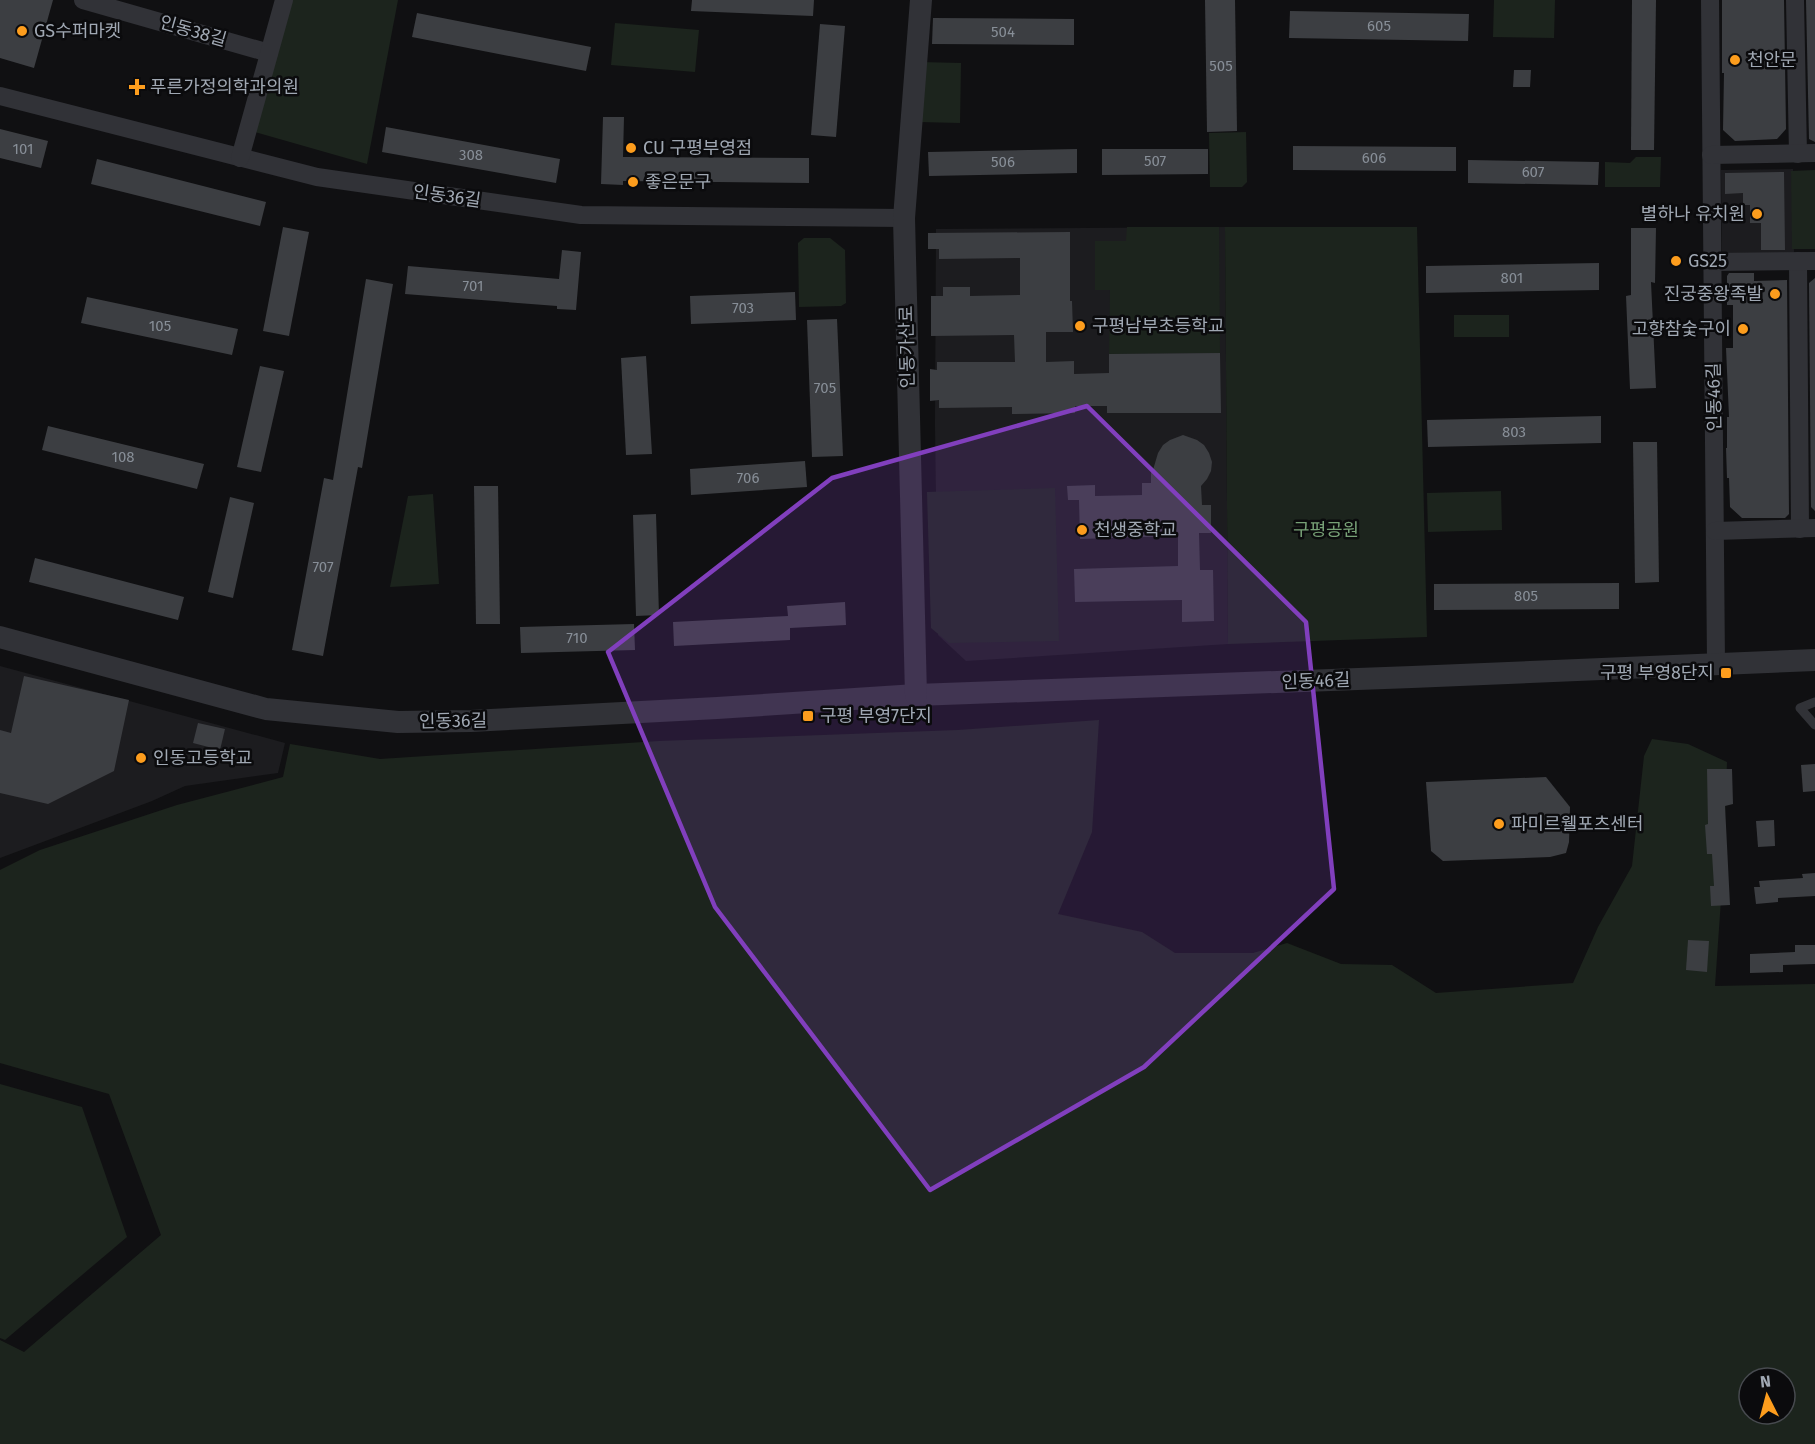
<svg xmlns="http://www.w3.org/2000/svg" width="1815" height="1444" viewBox="0 0 1815 1444" font-family="'Fira Sans','Noto Sans KR',sans-serif">
	<style>
		.built { fill: #1c1c1f }
		.green { fill: #1c241d; fill-rule: evenodd }
		.building { fill: #3c3e42 }
		.lines { fill: none; stroke-linecap: round; stroke-linejoin: round }
		.service { stroke: #313237; stroke-width: 9 }
		.minor { stroke: #313237; stroke-width: 18 }
		.tertiary { stroke: #313237; stroke-width: 22 }
		.marked { fill: #813fbd; fill-opacity: 0.2; stroke: #813fbd; stroke-width: 4.5; stroke-linejoin: round }
		.poi-dot { fill: #fd9d1d; stroke: #0b0b0d; stroke-width: 2 }
		.labels { text-anchor: middle; dominant-baseline: central; stroke-width: 5; stroke-linejoin: round; paint-order: stroke }
		.number-label { font-size: 15px; fill: #878e97 }
		.poi-label { font-size: 18px; fill: #a0a8b3; stroke: #0b0b0d; text-anchor: start }
		.street-label { font-size: 18px; fill: #a0a8b3; stroke: #0b0b0d }
		.park-label { font-size: 18px; fill: #77a076; stroke: #0b0b0d }
	</style>
	<rect width="100%" height="100%" fill="#101012"/>
	<g class="built">
		<polygon points="1793,169 1794,257 1722,258 1721,170"/>
		<polygon points="1225,227 1228,644 966,661 938,635 935,425 936,229"/>
		<polygon points="0,666 285,743 278,773 185,786 152,801 0,858"/>
	</g>
	<g class="green">
		<polygon points="281,0 398,0 367,164 248,130"/>
		<polygon points="1494,0 1555,0 1554,38 1493,37"/>
		<polygon points="615,23 699,30 695,72 611,65"/>
		<polygon points="920,62 961,63 960,123 919,122"/>
		<polygon points="1246,132 1247,182 1242,187 1210,187 1209,133"/>
		<polygon points="1636,157 1661,157 1660,187 1605,187 1605,162 1630,163"/>
		<polygon points="1815,170 1815,249 1792,249 1791,171"/>
		<polygon points="1127,227 1219,227 1220,353 1109,354 1110,290 1095,290 1095,241 1126,241"/>
		<polygon points="1225,227 1417,227 1427,637 1228,644"/>
		<polygon points="804,238 830,238 845,250 846,303 841,306 799,307 798,243"/>
		<rect x="1454" y="315" width="55" height="22"/>
		<polygon points="1055,488 1059,641 949,643 931,628 927,492"/>
		<polygon points="1501,491 1502,530 1428,532 1427,493"/>
		<polygon points="433,494 439,584 390,587 408,496"/>
		<path d="M 1099,720 L 1092,832 L 1058,914 L 1142,932 L 1175,953 L 1253,953 L 1287,943 L 1341,964 L 1392,965 L 1436,993 L 1573,983 L 1598,927 L 1632,866 L 1644,756 L 1652,739 L 1688,744 L 1727,762 L 1723,871 L 1715,986 L 1815,984 L 1815,1444 L 0,1444 L 0,1340 L 24,1352 L 161,1235 L 109,1094 L 0,1063 L 0,870 L 40,850 L 177,805 L 283,777 L 290,744 L 380,759 L 659,741 L 958,730 ZM 1749,1378 L 1785,1378 L 1785,1414 L 1749,1414 Z"/>
		<polygon points="0,1084 82,1107 127,1237 5,1340 0,1338"/>
	</g>
	<g class="building">
		<polygon points="0,0 53,0 34,68 0,58"/>
		<polygon points="692,0 814,0 813,16 691,11"/>
		<polygon points="1205,0 1235,0 1237,131 1207,132"/>
		<polygon points="1632,0 1656,0 1654,150 1631,150"/>
		<polygon points="1722,0 1784,0 1786,129 1777,139 1735,141 1723,130 1724,73 1722,73"/>
		<polygon points="1806,0 1815,0 1815,142 1809,139"/>
		<polygon points="1290,11 1469,14 1468,41 1289,38"/>
		<polygon points="417,13 591,47 586,71 412,37"/>
		<polygon points="933,18 1074,19 1074,45 932,44"/>
		<polygon points="820,24 845,26 836,137 811,135"/>
		<polygon points="1514,70 1531,70 1530,87 1513,87"/>
		<polygon points="603,117 624,117 623,157 809,158 809,183 623,181 623,185 601,184"/>
		<polygon points="386,127 560,159 556,183 382,152"/>
		<polygon points="0,129 48,141 41,168 0,158"/>
		<polygon points="1293,146 1456,147 1456,171 1293,170"/>
		<polygon points="1077,149 1077,173 929,176 928,152"/>
		<polygon points="1102,149 1208,149 1208,174 1102,175"/>
		<polygon points="97,159 266,202 260,226 91,184"/>
		<polygon points="1468,160 1599,162 1598,185 1468,183"/>
		<polygon points="1784,172 1785,250 1761,250 1761,223 1750,223 1750,205 1743,205 1743,193 1725,194 1725,173"/>
		<polygon points="283,227 309,232 289,336 263,331"/>
		<polygon points="1631,228 1656,228 1655,283 1651,282 1656,388 1630,389 1626,296 1631,295"/>
		<polygon points="1070,232 1070,301 1072,301 1073,332 1046,332 1046,362 1074,361 1074,374 1109,373 1109,354 1220,353 1221,413 1107,413 1107,406 1075,406 1075,413 1012,414 1012,407 939,408 939,400 930,401 930,369 937,370 937,362 1015,362 1014,335 931,336 931,296 943,296 943,287 970,287 970,296 1020,295 1020,258 939,259 939,249 928,249 928,233"/>
		<polygon points="562,250 581,252 576,310 557,309 557,306 405,294 408,266 559,279"/>
		<polygon points="1599,263 1599,290 1426,293 1426,266"/>
		<polygon points="1729,273 1754,273 1754,281 1787,280 1789,514 1785,518 1742,518 1730,507 1729,478 1727,478 1726,448 1727,448 1727,417 1729,417 1726,348 1733,348 1733,305 1727,305 1727,276"/>
		<polygon points="1815,278 1815,511 1811,507 1809,283"/>
		<polygon points="366,279 393,284 362,468 358,467 323,656 292,650 324,478 333,480"/>
		<polygon points="795,292 796,320 691,324 690,296"/>
		<polygon points="87,297 238,329 232,355 81,323"/>
		<polygon points="837,319 843,456 812,457 807,320"/>
		<polygon points="646,356 652,454 626,455 621,358"/>
		<polygon points="260,366 284,371 261,472 237,467"/>
		<polygon points="1601,416 1601,443 1428,447 1427,420"/>
		<polygon points="48,426 204,464 197,489 42,450"/>
		<polygon points="1183,435 1197,440 1204,445 1209,453 1212,462 1211,471 1207,479 1201,486 1202,505 1211,505 1211,533 1199,533 1200,570 1213,570 1214,621 1182,622 1182,600 1075,602 1074,569 1178,566 1178,536 1080,539 1079,500 1068,500 1067,486 1095,485 1095,496 1142,495 1142,483 1151,483 1151,470 1153,470 1158,453 1163,445 1170,440"/>
		<polygon points="1633,442 1657,442 1659,582 1635,583"/>
		<polygon points="805,461 807,487 691,495 690,469"/>
		<polygon points="474,486 498,486 500,624 476,624"/>
		<polygon points="230,497 254,503 233,598 208,592"/>
		<polygon points="656,514 659,615 636,616 633,515"/>
		<polygon points="35,558 184,597 178,620 29,582"/>
		<polygon points="1619,583 1619,609 1434,610 1434,584"/>
		<polygon points="845,602 846,625 790,628 790,640 674,646 673,622 788,616 787,606"/>
		<polygon points="634,624 635,650 521,653 520,627"/>
		<polygon points="24,676 129,700 114,771 48,804 0,793 0,730 11,733"/>
		<polygon points="198,723 225,729 220,750 193,743"/>
		<polygon points="1815,764 1815,791 1803,792 1801,765"/>
		<polygon points="1707,769 1732,769 1733,804 1725,806 1730,905 1711,906 1710,886 1714,886 1712,854 1707,854 1705,825 1708,824"/>
		<polygon points="1546,777 1570,807 1569,842 1566,853 1550,857 1443,861 1431,851 1426,782"/>
		<polygon points="1774,820 1775,846 1758,847 1756,821"/>
		<polygon points="1815,873 1815,896 1778,898 1778,902 1756,904 1754,887 1760,887 1759,881 1803,878 1802,874"/>
		<polygon points="1688,940 1709,941 1707,972 1686,970"/>
		<polygon points="1795,945 1815,945 1815,964 1783,965 1783,972 1750,973 1750,954 1795,952"/>
	</g>
	<g class="lines">
		<polyline class="service" points="1815,702 1800,708 1815,725"/>
		<g class="minor">
			<polyline points="83,0 269,53"/>
			<polyline points="1710,0 1716,663"/>
			<polyline points="1795,0 1798,154"/>
			<polyline points="0,96 317,177 581,215 904,218"/>
			<polyline points="1711,155 1815,153"/>
			<polyline points="240,158 284,0"/>
			<polyline points="1798,261 1800,529"/>
			<polyline points="1712,262 1815,261"/>
			<polyline points="1715,531 1815,528"/>
		</g>
		<g class="tertiary">
			<polyline points="0,637 266,709 398,722 471,721 717,708 916,695 1412,677 1815,660"/>
			<polyline points="916,695 904,218 921,0"/>
		</g>
	</g>
	<path class="marked" d="M 1087,406 L 1306,622 L 1334,889 L 1144,1067 L 930,1190 L 715,907 L 608,652 L 832,478 Z"/>
	<g class="poi-dot">
		<circle cx="22" cy="31" r="6"/>
		<circle cx="1735" cy="60" r="6"/>
		<path d="M134 78h6v6h6v6h-6v6h-6v-6h-6v-6h6z"/>
		<circle cx="631" cy="148" r="6"/>
		<circle cx="633" cy="182" r="6"/>
		<circle cx="1757" cy="214" r="6"/>
		<circle cx="1676" cy="261" r="6"/>
		<circle cx="1775" cy="294" r="6"/>
		<circle cx="1080" cy="326" r="6"/>
		<circle cx="1743" cy="329" r="6"/>
		<circle cx="1082" cy="530" r="6"/>
		<rect x="1720" y="667" width="12" height="12" rx="3"/>
		<rect x="802" y="710" width="12" height="12" rx="3"/>
		<circle cx="141" cy="758" r="6"/>
		<circle cx="1499" cy="824" r="6"/>
	</g>
	<g class="labels">
		<g class="number-label">
			<text x="1379" y="26">605</text>
			<text x="1003" y="32">504</text>
			<text x="1221" y="66">505</text>
			<text x="23" y="149">101</text>
			<text x="471" y="155">308</text>
			<text x="1374" y="158">606</text>
			<text x="1155" y="161">507</text>
			<text x="1003" y="162">506</text>
			<text x="1533" y="172">607</text>
			<text x="1512" y="278">801</text>
			<text x="473" y="286">701</text>
			<text x="743" y="308">703</text>
			<text x="160" y="326">105</text>
			<text x="825" y="388">705</text>
			<text x="1514" y="432">803</text>
			<text x="123" y="457">108</text>
			<text x="748" y="478">706</text>
			<text x="323" y="567">707</text>
			<text x="1526" y="596">805</text>
			<text x="577" y="638">710</text>
		</g>
		<g class="poi-label">
			<text x="34" y="31">GS수퍼마켓</text>
			<text x="1747" y="60">천안문</text>
			<text x="150" y="87">푸른가정의학과의원</text>
			<text x="643" y="148">CU 구평부영점</text>
			<text x="645" y="182">좋은문구</text>
			<text x="1745" y="214" text-anchor="end">별하나 유치원</text>
			<text x="1688" y="261">GS25</text>
			<text x="1763" y="294" text-anchor="end">진궁중왕족발</text>
			<text x="1092" y="326">구평남부초등학교</text>
			<text x="1731" y="329" text-anchor="end">고향참숯구이</text>
			<text x="1094" y="530">천생중학교</text>
			<text x="1714" y="673" text-anchor="end">구평 부영8단지</text>
			<text x="820" y="716">구평 부영7단지</text>
			<text x="153" y="758">인동고등학교</text>
			<text x="1511" y="824">파미르웰포츠센터</text>
		</g>
		<g class="street-label">
			<text transform="translate(193 31) rotate(16)">인동38길</text>
			<text transform="translate(447 196) rotate(8)">인동36길</text>
			<text transform="translate(907 347) rotate(-91)">인동가산로</text>
			<text transform="translate(1714 397) rotate(-91)">인동46길</text>
			<text transform="translate(1316 681) rotate(-2)">인동46길</text>
			<text transform="translate(453 721) rotate(-1)">인동36길</text>
		</g>
		<g class="park-label">
			<text x="1326" y="530">구평공원</text>
		</g>
	</g>
	<g transform="translate(1767 1396) rotate(354)"><circle r="28" fill="#0b0b0d" stroke="#474a4f" stroke-width="1.5"/>
	<path d="M0-4.5L10 22L0 15L-10 22Z" fill="#fd9d1d"/>
	<text y="-9" font-size="16" font-weight="bold" text-anchor="middle" fill="#a0a8b3">N</text>
	</g>
</svg>
